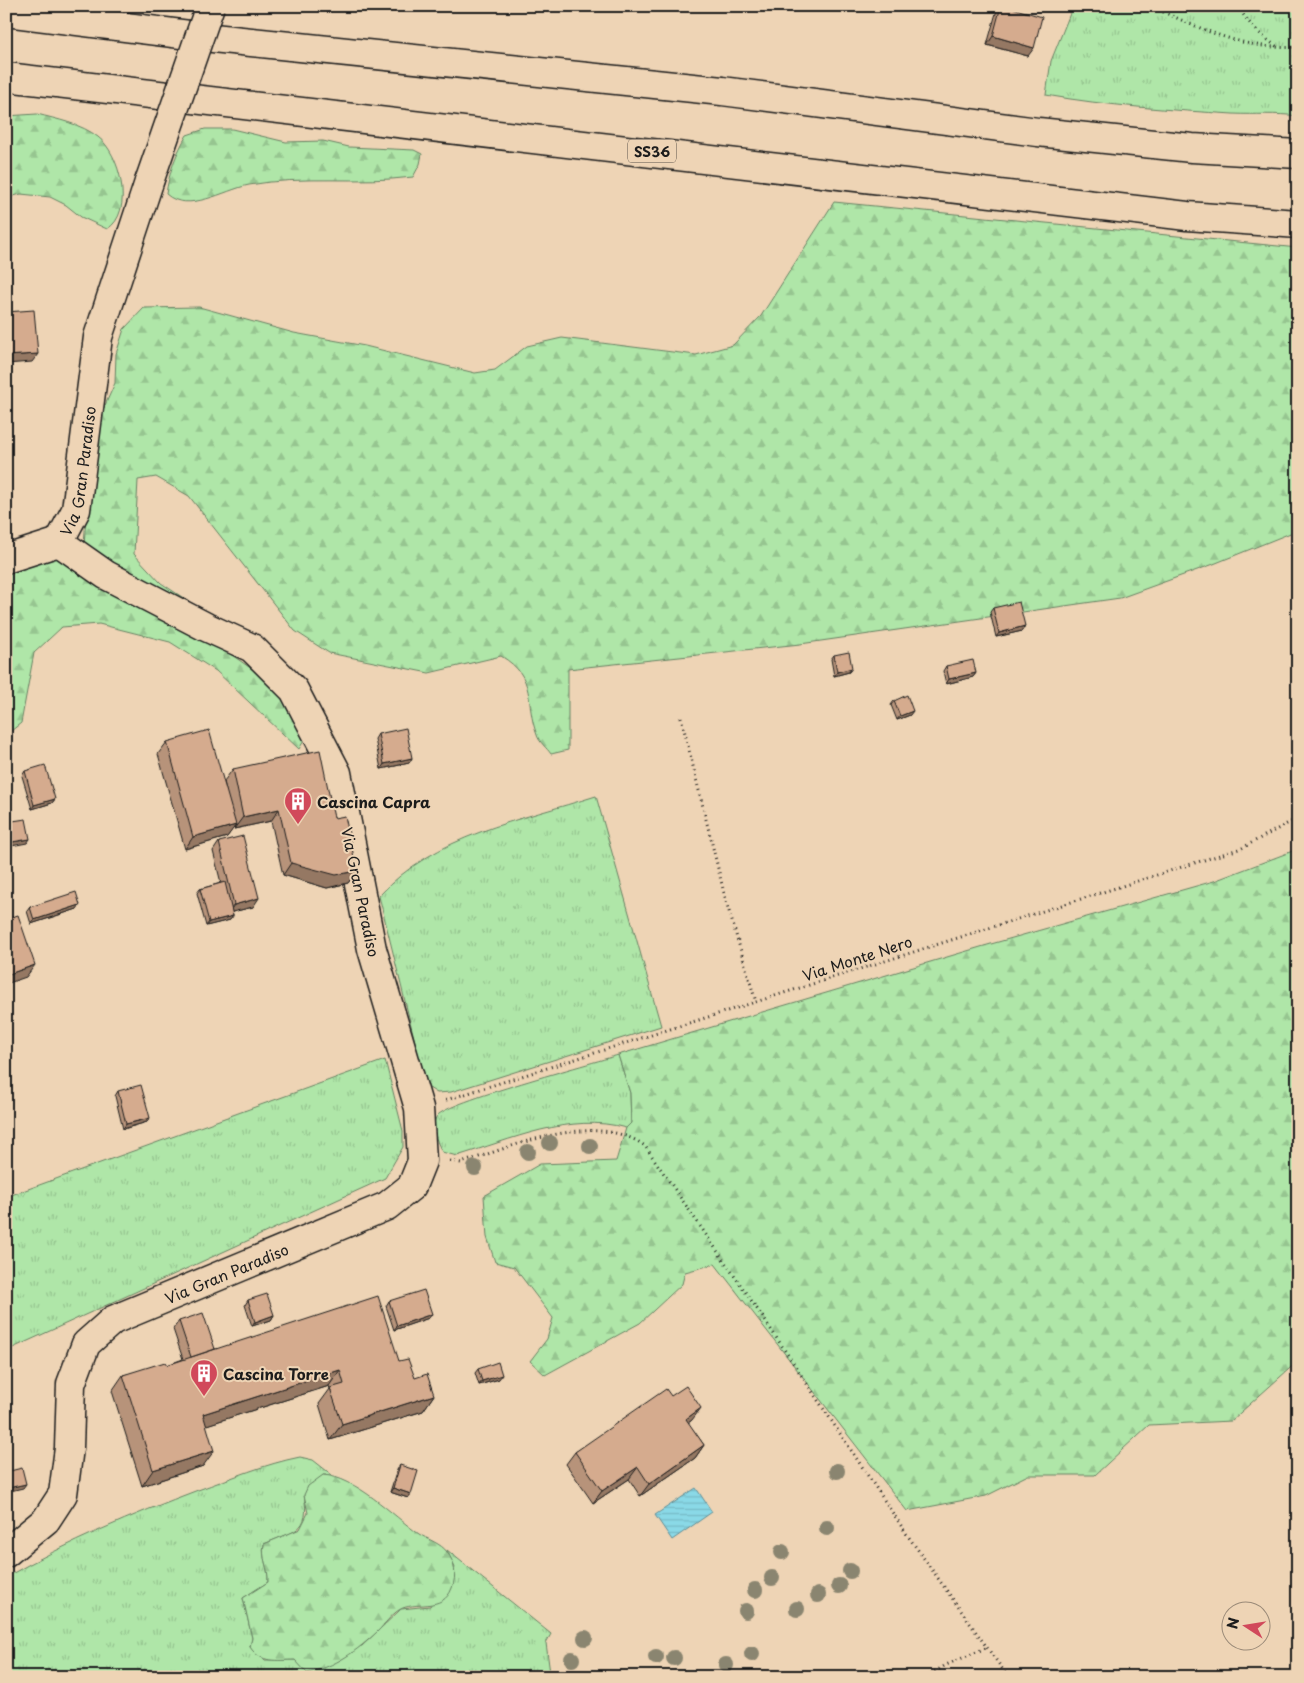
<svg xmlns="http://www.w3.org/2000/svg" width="1304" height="1683" viewBox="0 0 1304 1683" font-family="'Playpen Sans',sans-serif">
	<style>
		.grass { fill: url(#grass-tufts); stroke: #668162 }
		.forest { fill: url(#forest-firs); stroke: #668162 }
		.water { fill: url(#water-rules); stroke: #5e8d96 }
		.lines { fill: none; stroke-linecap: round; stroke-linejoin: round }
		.minor-casing { stroke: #1c1c1c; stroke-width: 31 }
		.trunk-casing { stroke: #1c1c1c; stroke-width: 31 }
		.path { stroke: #1c1c1c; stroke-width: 3; stroke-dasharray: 1 4; stroke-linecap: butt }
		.minor { stroke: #eed4b5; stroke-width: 28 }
		.trunk { stroke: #eed4b5; stroke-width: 28 }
		.minor-bridge-casing { stroke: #1c1c1c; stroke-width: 31; stroke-linecap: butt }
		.minor-bridge { stroke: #eed4b5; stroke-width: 28 }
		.tree { fill: #8a8570 }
		.wall { fill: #b7937a; stroke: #1c1c1c }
		.shaded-wall { fill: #957863; stroke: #1c1c1c }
		.building { fill: #d5ab8e; stroke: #1c1c1c }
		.labels { text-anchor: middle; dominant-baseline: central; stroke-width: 4; stroke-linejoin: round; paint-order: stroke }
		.shield { fill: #eed4b5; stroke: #5b534a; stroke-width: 1 }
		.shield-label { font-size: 14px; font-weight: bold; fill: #1c1c1c }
		.street-label { font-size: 15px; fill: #1c1c1c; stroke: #eed4b5 }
		.poi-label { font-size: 15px; font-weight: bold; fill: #1c1c1c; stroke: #eed4b5; text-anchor: start }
	</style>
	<defs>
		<pattern id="grass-tufts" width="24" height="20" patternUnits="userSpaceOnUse" patternTransform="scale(1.25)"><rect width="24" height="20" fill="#afe6a8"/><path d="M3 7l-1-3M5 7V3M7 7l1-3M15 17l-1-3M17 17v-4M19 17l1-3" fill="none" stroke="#96c590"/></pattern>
		<pattern id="forest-firs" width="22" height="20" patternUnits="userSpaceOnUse" patternTransform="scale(1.25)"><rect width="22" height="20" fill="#afe6a8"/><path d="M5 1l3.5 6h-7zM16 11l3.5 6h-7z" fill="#96c590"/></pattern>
		<pattern id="water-rules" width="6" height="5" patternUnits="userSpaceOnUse" patternTransform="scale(1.25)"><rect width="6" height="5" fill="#8ad9e7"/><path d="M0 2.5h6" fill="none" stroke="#76bac6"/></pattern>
	</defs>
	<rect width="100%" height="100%" fill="#eed4b5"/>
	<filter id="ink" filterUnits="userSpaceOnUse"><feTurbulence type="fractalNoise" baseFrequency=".02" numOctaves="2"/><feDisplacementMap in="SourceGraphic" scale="10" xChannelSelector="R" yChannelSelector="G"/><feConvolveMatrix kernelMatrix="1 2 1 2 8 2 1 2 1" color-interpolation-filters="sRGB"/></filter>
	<g filter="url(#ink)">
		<g class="grass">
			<path d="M 1073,6 L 1298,6 L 1298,116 C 1276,113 1255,115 1233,114 C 1171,110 1107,106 1046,95 L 1051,61 Z"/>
			<path d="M 596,796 L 661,1026 L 451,1092 L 437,1093 L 426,1086 L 379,896 C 434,835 521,820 596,796 Z"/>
			<path d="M 618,1055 L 630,1093 L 631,1123 L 626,1128 C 571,1112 510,1140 457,1156 L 442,1152 C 437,1142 430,1126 437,1116 C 446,1102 593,1063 618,1055 Z"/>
			<polygon points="385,1060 403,1131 403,1147 385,1178 6,1351 6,1197"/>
			<path d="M 300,1457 L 313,1460 L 332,1475 L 323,1475 L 304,1495 C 311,1532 294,1531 264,1544 C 261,1558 269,1568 268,1582 L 243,1598 L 252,1638 L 250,1647 L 265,1660 L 295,1660 L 362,1646 L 401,1609 L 430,1606 L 455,1568 L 447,1550 L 551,1634 L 546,1643 L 550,1673 L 540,1677 L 6,1677 L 6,1577 C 68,1542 132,1515 198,1490 C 232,1478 265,1464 300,1457 Z"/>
		</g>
		<g class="forest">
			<path d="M 37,114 C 56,119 82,124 98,137 C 120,153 135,213 107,229 L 81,217 L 66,205 L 50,197 L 21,194 L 6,198 L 6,116 Z"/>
			<path d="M 205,129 L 232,129 L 286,142 L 323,141 L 349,147 L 414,150 L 422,154 L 420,164 L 413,177 C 359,184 303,175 249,185 C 224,190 188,214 166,194 C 169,173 176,153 187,135 Z"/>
			<path d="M 834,202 L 1298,248 L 1298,530 L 1211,565 L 1120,598 L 800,644 L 568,669 L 568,750 L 551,754 C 547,748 539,742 537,735 C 524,702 538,678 501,656 L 429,673 L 329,653 L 295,631 L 189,496 L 156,477 L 138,480 L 134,554 L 161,583 L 194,605 L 229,653 L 259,674 L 311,729 L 299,749 L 216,671 L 170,642 L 99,624 L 62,627 L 34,653 L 21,723 L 6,735 L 6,560 L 84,546 L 87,501 L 98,421 L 115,383 L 116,354 L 124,329 L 144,308 L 199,307 L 294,333 L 365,346 L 475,373 L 495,370 L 527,346 L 562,338 L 696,355 L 733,345 L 761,316 Z"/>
			<polygon points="1298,849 1298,1361 1231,1421 1149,1425 1095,1475 1028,1475 986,1496 907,1511 715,1264 685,1272 682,1284 640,1323 545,1375 530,1361 547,1339 553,1318 514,1267 495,1262 487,1237 484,1196 540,1164 616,1161 626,1128 631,1123 630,1093 618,1055 984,946 1214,881"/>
			<path d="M 323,1475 C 356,1477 392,1515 419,1534 C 427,1539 442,1544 447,1552 C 455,1563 457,1575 452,1588 C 443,1613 414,1600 399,1610 C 391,1615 384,1625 378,1631 C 357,1651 335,1667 307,1673 L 295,1660 C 277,1660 261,1664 250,1647 L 252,1638 L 243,1598 L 268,1582 C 269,1568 261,1558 264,1544 L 300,1529 L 308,1513 L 304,1495 L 308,1486 Z"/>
		</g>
		<polygon class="water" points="696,1488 712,1512 672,1540 655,1515"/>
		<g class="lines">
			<g class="minor-casing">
				<g id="minor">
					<path id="s1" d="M 59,542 L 76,510 L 98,337 L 149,182"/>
					<polyline points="6,559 59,542"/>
					<path id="s2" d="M 6,1553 L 46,1520 L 63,1494 L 69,1448 L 71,1384 L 86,1344 L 113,1320 L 387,1206 L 412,1186 L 422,1161 L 419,1108 L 372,949 L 337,773 L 294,690 L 252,648 L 206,627 L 106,575 L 59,542"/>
				</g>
			</g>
			<g class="trunk-casing">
				<g id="trunk">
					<polyline points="6,12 213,38 722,91 1038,132 1192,148 1298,154"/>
					<polyline points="6,77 1187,216 1298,224"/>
				</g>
			</g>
			<g class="path">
				<path d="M 1149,6 C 1199,27 1242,51 1298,47"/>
				<path d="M 1238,6 C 1248,24 1262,37 1279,48"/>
				<polyline points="681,717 726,901 756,1002"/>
				<polyline points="446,1100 1242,848 1298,818"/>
				<path d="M 450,1161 L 461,1163 C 514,1146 595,1110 645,1146 L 764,1319 L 908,1536 L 1008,1677"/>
				<polyline points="926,1677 946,1665 988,1647"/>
			</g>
			<use href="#minor" class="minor"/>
			<use href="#trunk" class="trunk"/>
			<g class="minor-bridge-casing">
				<polyline id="minor-bridge" points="149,182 210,6"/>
			</g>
			<use href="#minor-bridge" class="minor-bridge"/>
		</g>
		<g class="tree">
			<circle cx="550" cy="1143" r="8"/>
			<circle cx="590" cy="1146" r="8"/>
			<circle cx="528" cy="1152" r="8"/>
			<circle cx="475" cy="1168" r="8"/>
			<circle cx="837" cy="1471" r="8"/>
			<circle cx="827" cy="1528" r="8"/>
			<circle cx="782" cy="1552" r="8"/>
			<circle cx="850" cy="1571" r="8"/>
			<circle cx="772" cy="1578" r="8"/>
			<circle cx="839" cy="1586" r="8"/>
			<circle cx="755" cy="1590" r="8"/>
			<circle cx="818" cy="1595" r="8"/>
			<circle cx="797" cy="1609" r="8"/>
			<circle cx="746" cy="1611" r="8"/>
			<circle cx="585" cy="1638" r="8"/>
			<circle cx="752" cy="1654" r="8"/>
			<circle cx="656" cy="1657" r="8"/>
			<circle cx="674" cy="1658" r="8"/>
			<circle cx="572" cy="1659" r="8"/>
			<circle cx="726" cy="1665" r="8"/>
		</g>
		<g class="wall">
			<polygon points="1001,6 1006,6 1028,56 987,45 996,13"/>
			<polygon points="993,608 1022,631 996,637 990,612"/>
			<polygon points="834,655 852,668 849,672 834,676 831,659"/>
			<polygon points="946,666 976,673 973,677 946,684 943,671"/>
			<polygon points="894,701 910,715 897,720 891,705"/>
			<polygon points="378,734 412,758 409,763 381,769 375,739"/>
			<polygon points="167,742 226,791 224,781 233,769 334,818 357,871 348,883 327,888 283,875 271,821 234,829 234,827 227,837 185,849 158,754"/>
			<polygon points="25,771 55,799 52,803 32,809 22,776"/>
			<polygon points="219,842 253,907 232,912 233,916 230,920 206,926 197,893 200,889 221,883 213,851"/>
			<polygon points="30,907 77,909 31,924 27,911"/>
			<polygon points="118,1091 147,1122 123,1129 115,1096"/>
			<polygon points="248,1300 274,1315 271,1320 252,1326 245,1305"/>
			<polygon points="389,1301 429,1318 394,1330 386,1306"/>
			<polygon points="179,1321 215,1349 399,1361 415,1378 434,1395 423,1411 330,1440 319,1404 330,1389 329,1386 206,1425 203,1466 142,1486 112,1391 123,1375 167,1365 183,1359 173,1329"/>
			<polygon points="478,1369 499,1379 479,1385 475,1373"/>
			<polygon points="671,1396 692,1420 688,1423 704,1445 695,1458 640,1496 629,1479 593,1503 566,1464 575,1452"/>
			<polygon points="400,1465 411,1494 408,1498 390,1492 397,1470"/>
		</g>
		<g class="shaded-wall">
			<polygon points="993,36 1034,48 1028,56 987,45"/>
			<polygon points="38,354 32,362 6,364 6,356"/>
			<polygon points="1025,626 1022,631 996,637 999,633"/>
			<polygon points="852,668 849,672 834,676 837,672"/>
			<polygon points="976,673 973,677 946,684 949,679"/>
			<polygon points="913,711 910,715 897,720 900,716"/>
			<polygon points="412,758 409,763 381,769 384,764"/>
			<polygon points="55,799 52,803 32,809 34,805"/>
			<polygon points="279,809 271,821 234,829 243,817"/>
			<polygon points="236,825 227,837 185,849 193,837"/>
			<polygon points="30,839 27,843 6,847 6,843"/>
			<polygon points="291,863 357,871 348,883 327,888 283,875"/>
			<polygon points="259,898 253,907 228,913 234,905"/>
			<polygon points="80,905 77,909 31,924 34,920"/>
			<polygon points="233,916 230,920 206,926 209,922"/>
			<polygon points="35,965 26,977 6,984 6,975"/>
			<polygon points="150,1118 147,1122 123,1129 126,1124"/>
			<polygon points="432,1314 429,1318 394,1330 397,1326"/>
			<polygon points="274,1315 271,1320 252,1326 255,1322"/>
			<polygon points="340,1370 329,1386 191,1430 203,1414"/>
			<polygon points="502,1375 499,1379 479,1385 482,1381"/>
			<polygon points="434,1395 423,1411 330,1440 342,1424"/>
			<polygon points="701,1408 692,1420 677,1431 686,1419"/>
			<polygon points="704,1445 695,1458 640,1496 649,1484"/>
			<polygon points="214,1451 203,1466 142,1486 153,1470"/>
			<polygon points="638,1467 629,1479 593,1503 602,1491"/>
			<polygon points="26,1484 23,1488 6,1492 6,1490 8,1488"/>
			<polygon points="393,1488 411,1494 408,1498 390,1492"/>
		</g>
		<g class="building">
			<polygon points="1001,6 1006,6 1042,17 1034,48 993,36"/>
			<polygon points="34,310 38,354 6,356 6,312"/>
			<polygon points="1019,602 1025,626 999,633 993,608"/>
			<polygon points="849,652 852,668 837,672 834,655"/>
			<polygon points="973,660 976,673 949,679 946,666"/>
			<polygon points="907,695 913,711 900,716 894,701"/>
			<polygon points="406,728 412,758 384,764 378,734"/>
			<polygon points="209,730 236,825 193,837 167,742"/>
			<polygon points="320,750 334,818 345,816 357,871 336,875 291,863 279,809 243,817 233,769"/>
			<polygon points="45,765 55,799 34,805 25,771"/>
			<polygon points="26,819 30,839 6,843 6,822"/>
			<polygon points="243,836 259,898 234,905 219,842"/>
			<polygon points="225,882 233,916 209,922 200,889"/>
			<polygon points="76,892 80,905 34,920 30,907"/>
			<polygon points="18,915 35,965 6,975 6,919"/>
			<polygon points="141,1085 150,1118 126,1124 118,1091"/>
			<polygon points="424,1290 432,1314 397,1326 389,1301"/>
			<polygon points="267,1294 274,1315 255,1322 248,1300"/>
			<polygon points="378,1296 399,1361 408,1359 415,1378 427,1374 434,1395 342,1424 330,1388 344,1384 340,1370 203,1414 214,1451 153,1470 123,1375 165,1362 167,1365"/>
			<polygon points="203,1313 215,1349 191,1357 179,1321"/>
			<polygon points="498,1362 502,1375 482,1381 478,1369"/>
			<polygon points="686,1386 701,1408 686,1419 704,1445 649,1484 638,1467 602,1491 575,1452 666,1389 671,1396"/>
			<polygon points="400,1465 418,1471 411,1494 393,1488"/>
			<polygon points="22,1468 26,1484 8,1488 6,1482 6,1472"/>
		</g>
	</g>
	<defs>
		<g id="building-pin" transform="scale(1.4375)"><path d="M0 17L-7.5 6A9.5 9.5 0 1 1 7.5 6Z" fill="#d1495b" stroke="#eed4b5"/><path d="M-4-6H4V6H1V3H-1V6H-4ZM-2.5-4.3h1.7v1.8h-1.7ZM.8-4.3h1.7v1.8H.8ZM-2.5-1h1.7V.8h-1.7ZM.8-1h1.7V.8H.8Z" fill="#fff"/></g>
	</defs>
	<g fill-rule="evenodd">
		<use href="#building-pin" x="298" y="801"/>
		<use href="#building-pin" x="204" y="1373"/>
	</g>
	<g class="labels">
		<rect class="shield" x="628" y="139.5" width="48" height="23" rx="4"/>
		<g class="shield-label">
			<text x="652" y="151">SS36</text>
		</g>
		<g class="street-label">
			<text stroke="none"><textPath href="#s1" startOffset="75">Via Gran Paradiso</textPath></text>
			<text transform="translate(361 892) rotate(78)">Via Gran Paradiso</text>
			<text transform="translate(857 958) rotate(-18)">Via Monte Nero</text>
			<text stroke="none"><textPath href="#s2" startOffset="395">Via Gran Paradiso</textPath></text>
		</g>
		<g class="poi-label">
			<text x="317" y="801">Cascina Capra</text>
			<text x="223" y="1373">Cascina Torre</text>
		</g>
	</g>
	<rect width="1304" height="1683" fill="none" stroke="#eed4b5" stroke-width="25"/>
	<rect x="12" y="12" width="1279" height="1658" fill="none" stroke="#1c1c1c" stroke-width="2" filter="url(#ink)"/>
	<g transform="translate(1246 1626) rotate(282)"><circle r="24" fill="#eed4b5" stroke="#9a8a78"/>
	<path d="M0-4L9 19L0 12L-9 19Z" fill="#d1495b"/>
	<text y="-8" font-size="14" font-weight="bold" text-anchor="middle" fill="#1c1c1c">N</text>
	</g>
</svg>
